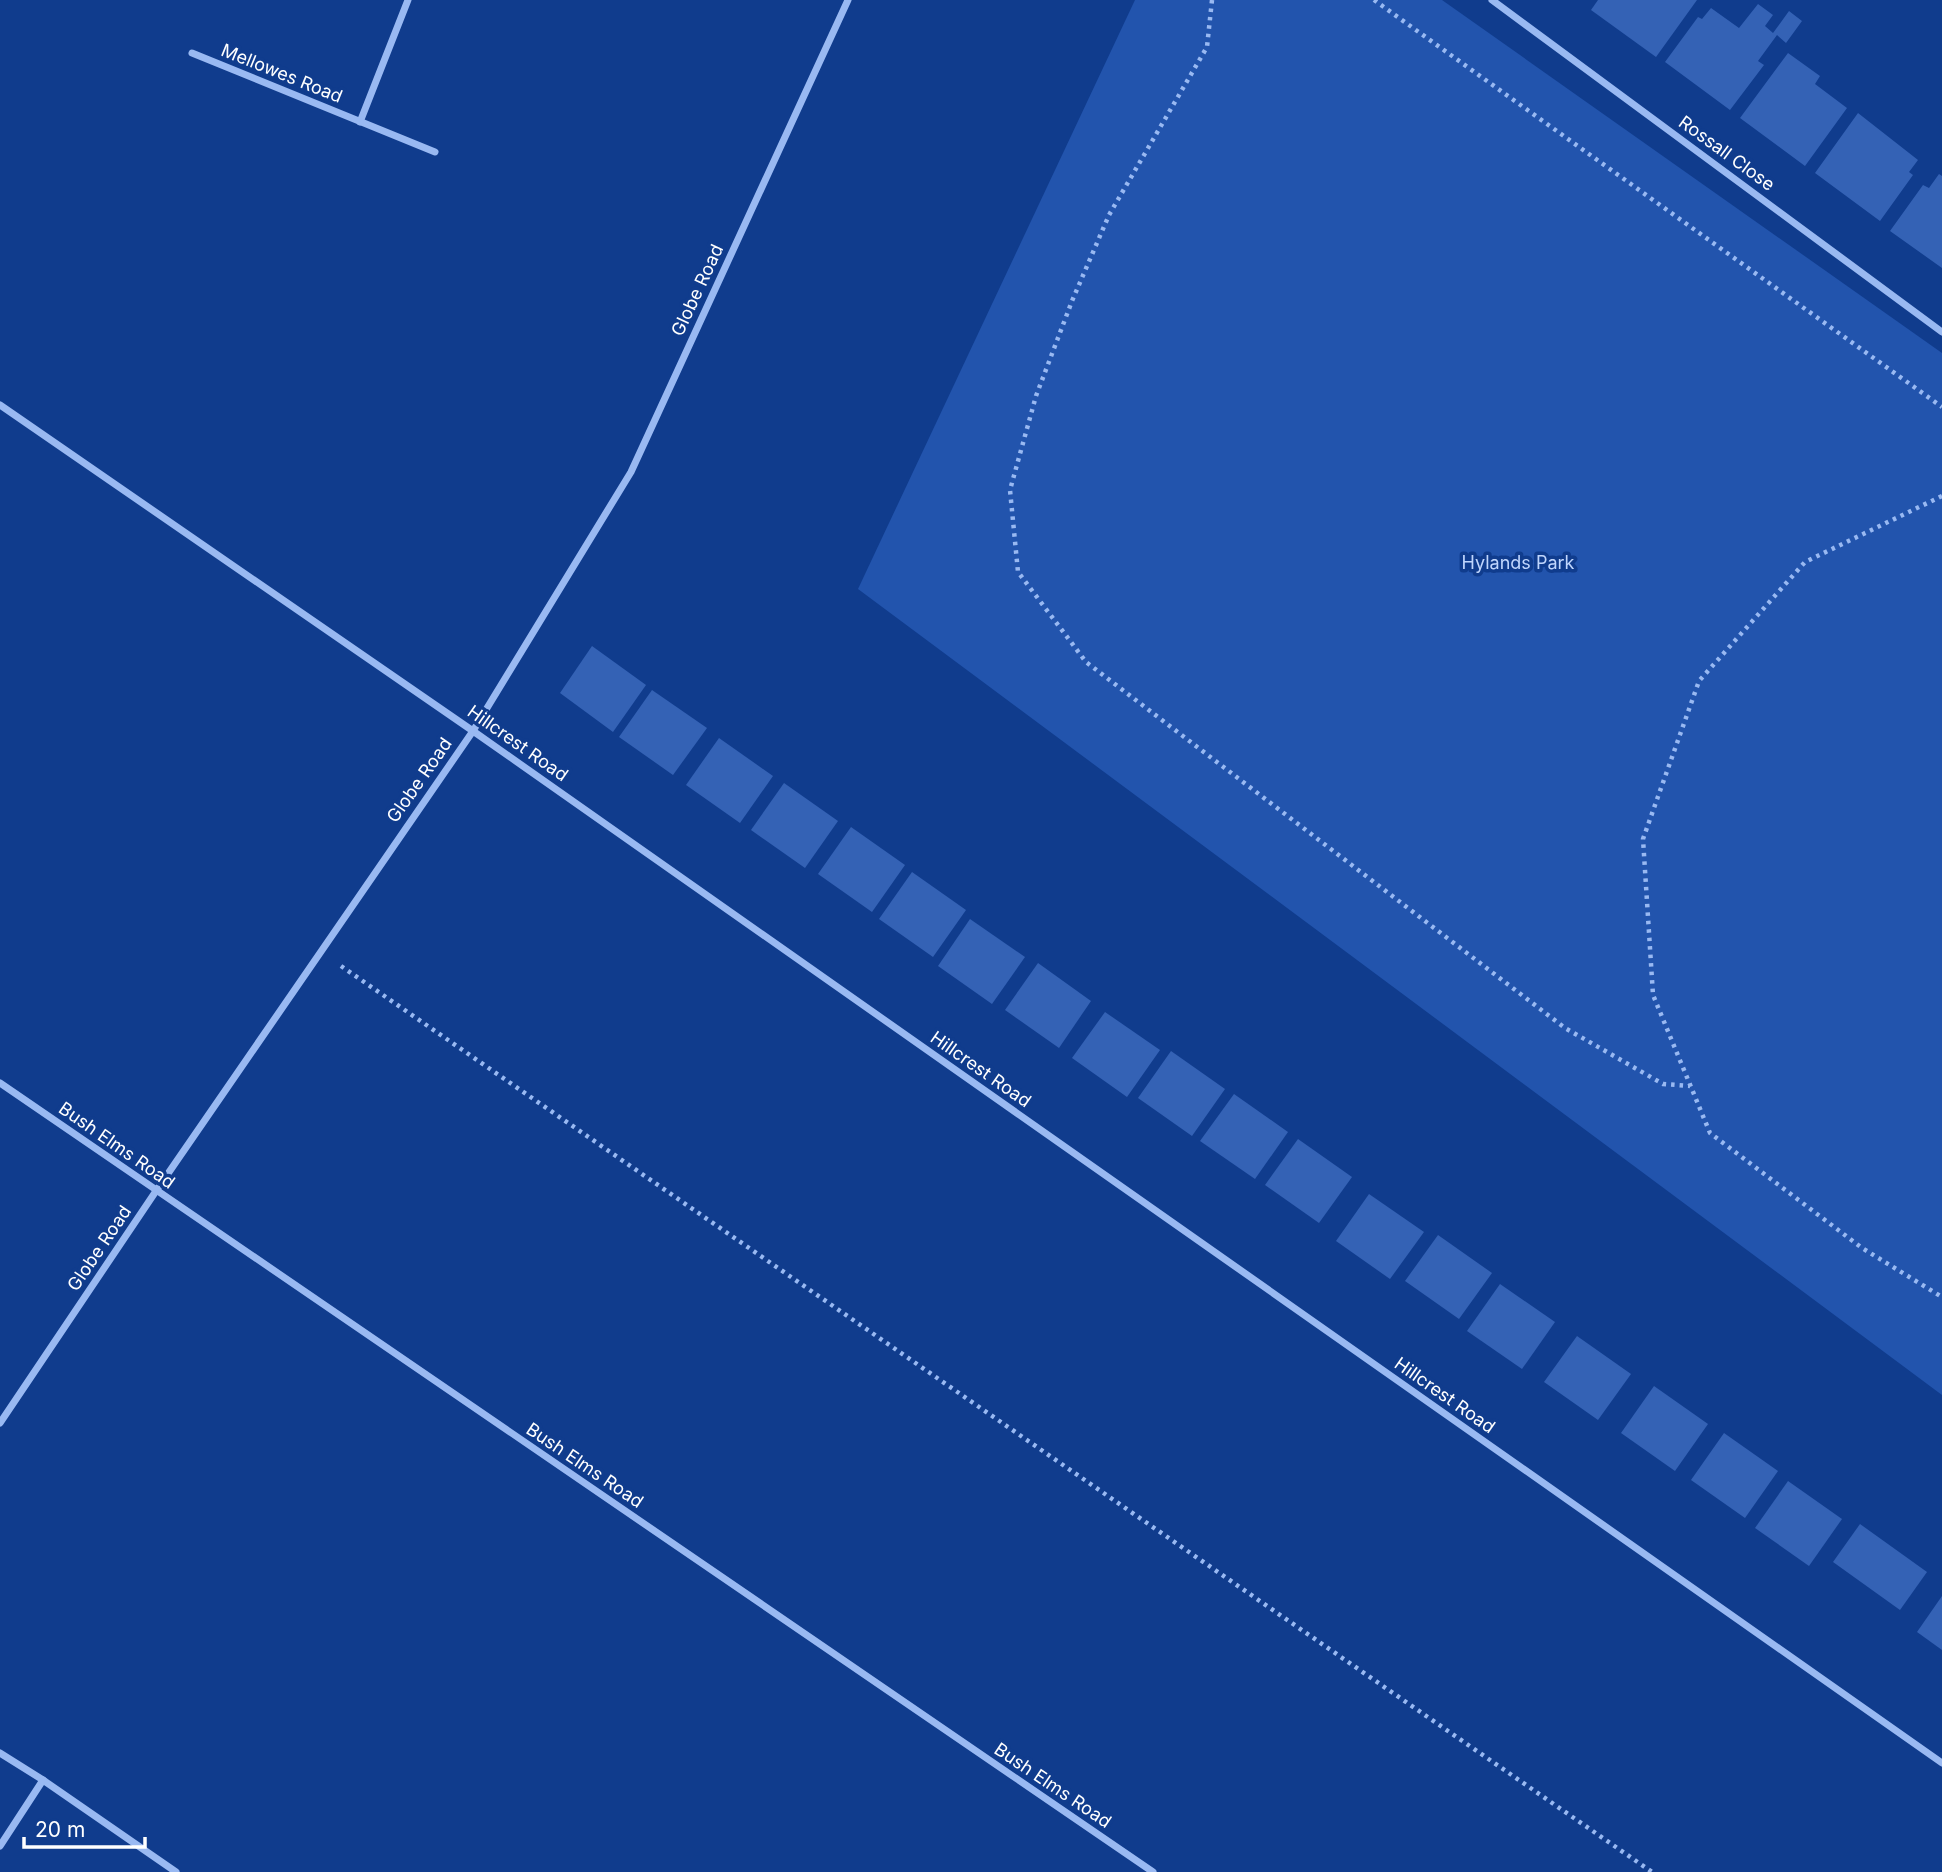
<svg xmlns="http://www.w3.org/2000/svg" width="1942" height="1872" viewBox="0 0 1942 1872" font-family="Inter,sans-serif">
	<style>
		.green { fill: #2254ad }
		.building { fill: #3462b5 }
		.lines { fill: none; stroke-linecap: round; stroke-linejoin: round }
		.path { stroke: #99b9f2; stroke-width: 4.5; stroke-dasharray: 3.5 5; stroke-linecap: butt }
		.street { stroke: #99b9f2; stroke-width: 7 }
		.labels { text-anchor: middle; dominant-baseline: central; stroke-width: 7; stroke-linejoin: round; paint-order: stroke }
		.street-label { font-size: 18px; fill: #fff; stroke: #103c8d }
		.park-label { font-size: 18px; fill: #c0d6fd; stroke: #103c8d }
	</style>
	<rect width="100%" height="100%" fill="#103c8d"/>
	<polygon class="green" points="1135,0 1442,0 1942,353 1942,1395 858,589"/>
	<g class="building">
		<polygon points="1598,0 1697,0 1656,57 1591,10"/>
		<polygon points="1758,4 1773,15 1765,26 1773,33 1789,11 1802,21 1786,43 1777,35 1758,61 1764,65 1730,110 1665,62 1698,17 1702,19 1711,8 1739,28"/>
		<polygon points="1788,53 1820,76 1815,84 1847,108 1805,166 1740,118"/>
		<polygon points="1858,113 1918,160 1909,172 1913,175 1880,221 1815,173"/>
		<polygon points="1939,174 1942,176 1942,268 1890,231 1923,185 1929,188"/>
		<polygon points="592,646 646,685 613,732 560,693"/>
		<polygon points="652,690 707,728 673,775 619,737"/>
		<polygon points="719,738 773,776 740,823 686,785"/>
		<polygon points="784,783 838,821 805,868 751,830"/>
		<polygon points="851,827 905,865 872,912 818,874"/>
		<polygon points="912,872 966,910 933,957 879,919"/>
		<polygon points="970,919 1025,957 992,1004 938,966"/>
		<polygon points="1038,963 1091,1001 1059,1048 1005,1010"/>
		<polygon points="1105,1012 1160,1050 1127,1097 1072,1058"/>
		<polygon points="1171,1051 1225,1089 1192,1136 1138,1098"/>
		<polygon points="1234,1094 1288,1132 1255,1179 1200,1141"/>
		<polygon points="1298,1139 1352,1177 1319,1223 1265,1185"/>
		<polygon points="1369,1194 1424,1232 1390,1279 1336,1241"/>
		<polygon points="1438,1235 1492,1273 1459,1319 1405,1281"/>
		<polygon points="1500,1284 1555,1322 1522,1369 1467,1331"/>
		<polygon points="1577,1336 1631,1374 1598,1420 1544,1382"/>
		<polygon points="1654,1386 1708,1424 1675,1471 1621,1433"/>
		<polygon points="1724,1433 1778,1471 1745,1518 1691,1480"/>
		<polygon points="1788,1481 1842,1519 1809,1566 1755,1528"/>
		<polygon points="1860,1524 1927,1572 1900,1610 1833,1562"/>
		<polygon points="1942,1596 1942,1650 1917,1632"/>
	</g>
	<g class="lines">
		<g class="path">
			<polyline points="1212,0 1207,47 1109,215 1072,301 1036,396 1010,490 1018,572 1086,662 1565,1028 1663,1084 1690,1086"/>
			<polyline points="1374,0 1942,407"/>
			<polyline points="1942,496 1805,562 1699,681 1643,839 1653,995 1710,1133 1862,1248 1942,1297"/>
			<polyline points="341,966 1652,1872"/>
		</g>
		<g class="street">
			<polyline points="1492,0 1942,332"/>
			<polyline points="192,53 435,152"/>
			<polyline points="360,122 408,0"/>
			<polyline points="0,405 473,731 1942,1763"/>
			<polyline points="0,1083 1153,1872"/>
			<polyline points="0,1423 156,1191 473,731 631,472 848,0"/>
			<polyline points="0,1753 43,1780 176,1872"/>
			<polyline points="0,1846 43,1780"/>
		</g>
	</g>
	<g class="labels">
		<g class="street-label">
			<text transform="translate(282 73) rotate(22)">Mellowes Road</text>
			<text transform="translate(1727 153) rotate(36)">Rossall Close</text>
			<text transform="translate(697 290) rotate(-65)">Globe Road</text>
			<text transform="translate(518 743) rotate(35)">Hillcrest Road</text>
			<text transform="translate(419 780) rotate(-55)">Globe Road</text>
			<text transform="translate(981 1069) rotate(35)">Hillcrest Road</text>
			<text transform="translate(117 1145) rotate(35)">Bush Elms Road</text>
			<text transform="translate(99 1248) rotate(-56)">Globe Road</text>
			<text transform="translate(1445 1395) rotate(35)">Hillcrest Road</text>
			<text transform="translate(585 1465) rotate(34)">Bush Elms Road</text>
			<text transform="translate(1053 1785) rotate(34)">Bush Elms Road</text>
		</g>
		<g class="park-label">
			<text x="1518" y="562">Hylands Park</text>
		</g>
	</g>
	<path d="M24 1837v10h121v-10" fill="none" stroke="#ffffff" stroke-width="3.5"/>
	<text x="35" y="1837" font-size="21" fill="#ffffff" stroke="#103c8d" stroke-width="5" paint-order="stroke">20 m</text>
</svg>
